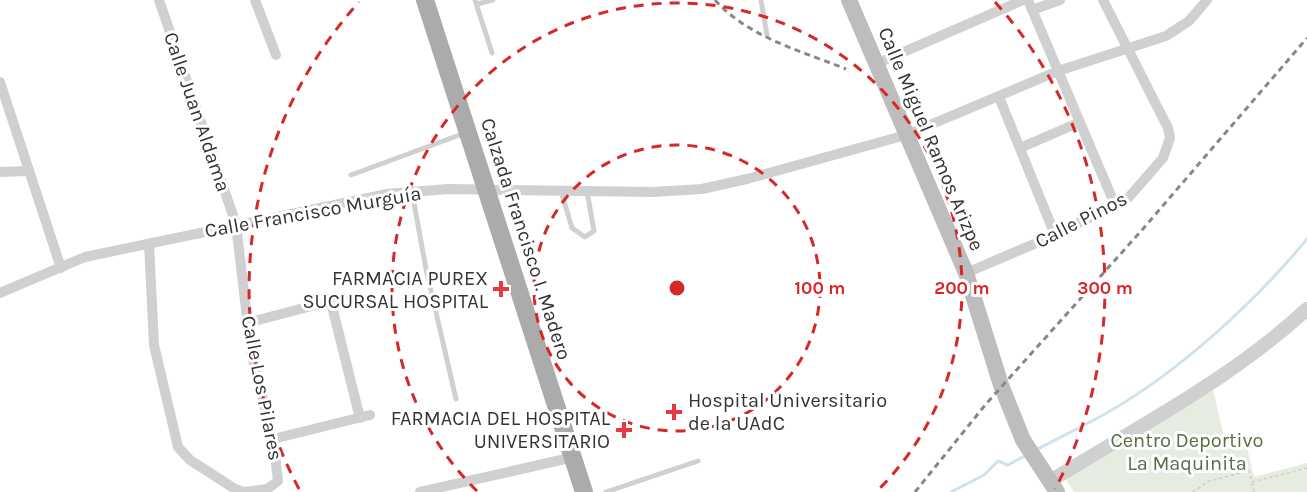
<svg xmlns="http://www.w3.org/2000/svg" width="1307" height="492" viewBox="0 0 1307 492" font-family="Karla,sans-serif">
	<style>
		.green { fill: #e6ecdf }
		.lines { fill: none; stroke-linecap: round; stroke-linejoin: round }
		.stream { stroke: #cfe2ee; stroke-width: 3 }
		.path { stroke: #cdcdcd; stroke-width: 1.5; stroke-dasharray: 3 3; stroke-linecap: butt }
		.service { stroke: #d0d0d0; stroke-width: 5 }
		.minor { stroke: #d0d0d0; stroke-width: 10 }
		.tertiary { stroke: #d0d0d0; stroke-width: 14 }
		.secondary { stroke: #bdbdbd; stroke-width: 16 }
		.primary { stroke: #ababab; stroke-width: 18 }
		.rail { stroke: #888; stroke-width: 3; stroke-dasharray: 6 4.5; stroke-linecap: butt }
		.ring { fill: none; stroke: #d62828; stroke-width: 3; stroke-dasharray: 10 8 }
		.poi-dot { fill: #e63946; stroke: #fff; stroke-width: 2 }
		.labels { text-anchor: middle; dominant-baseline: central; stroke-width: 6; stroke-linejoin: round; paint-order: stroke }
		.street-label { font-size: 20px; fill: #333; stroke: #fff }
		.poi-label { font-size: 20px; fill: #333; stroke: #fff; text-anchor: end }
		.park-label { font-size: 20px; fill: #56703f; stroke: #fff }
		.centre { fill: #d62828; stroke: #fff; stroke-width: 3 }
		.ring-label { font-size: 18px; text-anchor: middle; font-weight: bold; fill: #d62828; stroke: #fff; stroke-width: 6; stroke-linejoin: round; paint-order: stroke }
	</style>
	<rect width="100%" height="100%" fill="#fff"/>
	<polygon class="green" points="1213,390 1226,445 1245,440 1254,477 1307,463 1307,492 1074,492 1065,478"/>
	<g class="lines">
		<g class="stream">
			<path d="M 1036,450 C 1060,437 1086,425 1110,411 C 1181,370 1255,302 1307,239"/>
			<polyline points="951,492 984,475 998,461 1008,465 1028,454"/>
		</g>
		<g class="path">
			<polyline points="1252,483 1254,492"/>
			<polyline points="1193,492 1209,481 1249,471 1252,482 1307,468"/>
		</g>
		<g class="service">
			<polyline points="475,0 492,53"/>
			<polyline points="761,0 767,35"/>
			<polyline points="477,4 493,0"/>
			<polyline points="351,175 465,133"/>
			<polyline points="561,191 572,228 585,237 594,231 587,191"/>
			<polyline points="412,192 426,269 456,399"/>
			<polyline points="606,492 698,461"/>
		</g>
		<g class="minor">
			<polyline points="255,0 276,55"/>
			<polyline points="1028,0 1115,205"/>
			<polyline points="1032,10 1060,0"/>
			<polyline points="876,64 1023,0"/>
			<polyline points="0,82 61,268"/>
			<polyline points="999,97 1055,235"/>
			<polyline points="1020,148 1080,122"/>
			<polyline points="0,172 29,171"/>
			<polyline points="149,244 154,345 178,447 190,460 235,489 244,492 267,489 278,481 273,439 251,352 236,224 159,0"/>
			<polyline points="966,273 1055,235 1129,197 1163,158 1170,138 1168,128 1103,0"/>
			<polyline points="0,293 85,257 387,194 448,189 653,192 702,189 747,179 906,135 1058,71 1166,36 1189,21 1207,0"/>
			<polyline points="331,302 360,418"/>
			<polyline points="247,323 342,298"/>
			<polyline points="273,439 370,415"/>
			<polyline points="420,492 574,457"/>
		</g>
		<path class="tertiary" d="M 1050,481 C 1138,427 1231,379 1307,309"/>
		<polyline class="secondary" points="849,0 966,273 1001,385 1023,440 1057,492"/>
		<polyline class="primary" points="425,0 584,492"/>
		<g class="rail">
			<path d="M 715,0 C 748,37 801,51 846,69"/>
			<polyline points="915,492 986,404 1142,230 1307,38"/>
		</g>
	</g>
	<g class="ring">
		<circle cx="677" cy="288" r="143"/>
		<path d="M477 491A285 285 0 1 1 877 491"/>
		<path d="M299 489A428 428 0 0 1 359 2M995 2A428 428 0 0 1 1055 489"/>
	</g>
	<g class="poi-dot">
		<path d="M498 280h6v6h6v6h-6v6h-6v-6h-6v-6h6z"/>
		<path d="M671 403h6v6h6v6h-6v6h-6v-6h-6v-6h6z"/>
		<path d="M621 421h6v6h6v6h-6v6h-6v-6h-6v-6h6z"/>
	</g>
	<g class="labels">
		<g class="street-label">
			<text transform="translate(197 112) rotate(71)">Calle Juan Aldama</text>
			<text transform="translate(931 139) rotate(67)">Calle Miguel Ramos Arizpe</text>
			<text transform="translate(313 212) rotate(-10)">Calle Francisco Murguía</text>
			<text transform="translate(1081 220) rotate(-27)">Calle Pinos</text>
			<text transform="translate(526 239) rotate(72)">Calzada Francisco I. Madero</text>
			<text transform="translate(262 388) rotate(79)">Calle Los Pilares</text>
		</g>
		<g class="poi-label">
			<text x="488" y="278">FARMACIA PUREX<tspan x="488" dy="23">SUCURSAL HOSPITAL</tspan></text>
			<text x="688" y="400" text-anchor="start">Hospital Universitario<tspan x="688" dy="23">de la UAdC</tspan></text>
			<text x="610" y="418">FARMACIA DEL HOSPITAL<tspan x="610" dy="23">UNIVERSITARIO</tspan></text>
		</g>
		<g class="park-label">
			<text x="1187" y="440">Centro Deportivo<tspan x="1187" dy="23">La Maquinita</tspan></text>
		</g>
	</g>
	<circle cx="677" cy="288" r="9" class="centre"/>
	<g class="ring-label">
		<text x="820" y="294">100 m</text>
		<text x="962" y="294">200 m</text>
		<text x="1105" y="294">300 m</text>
	</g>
</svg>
